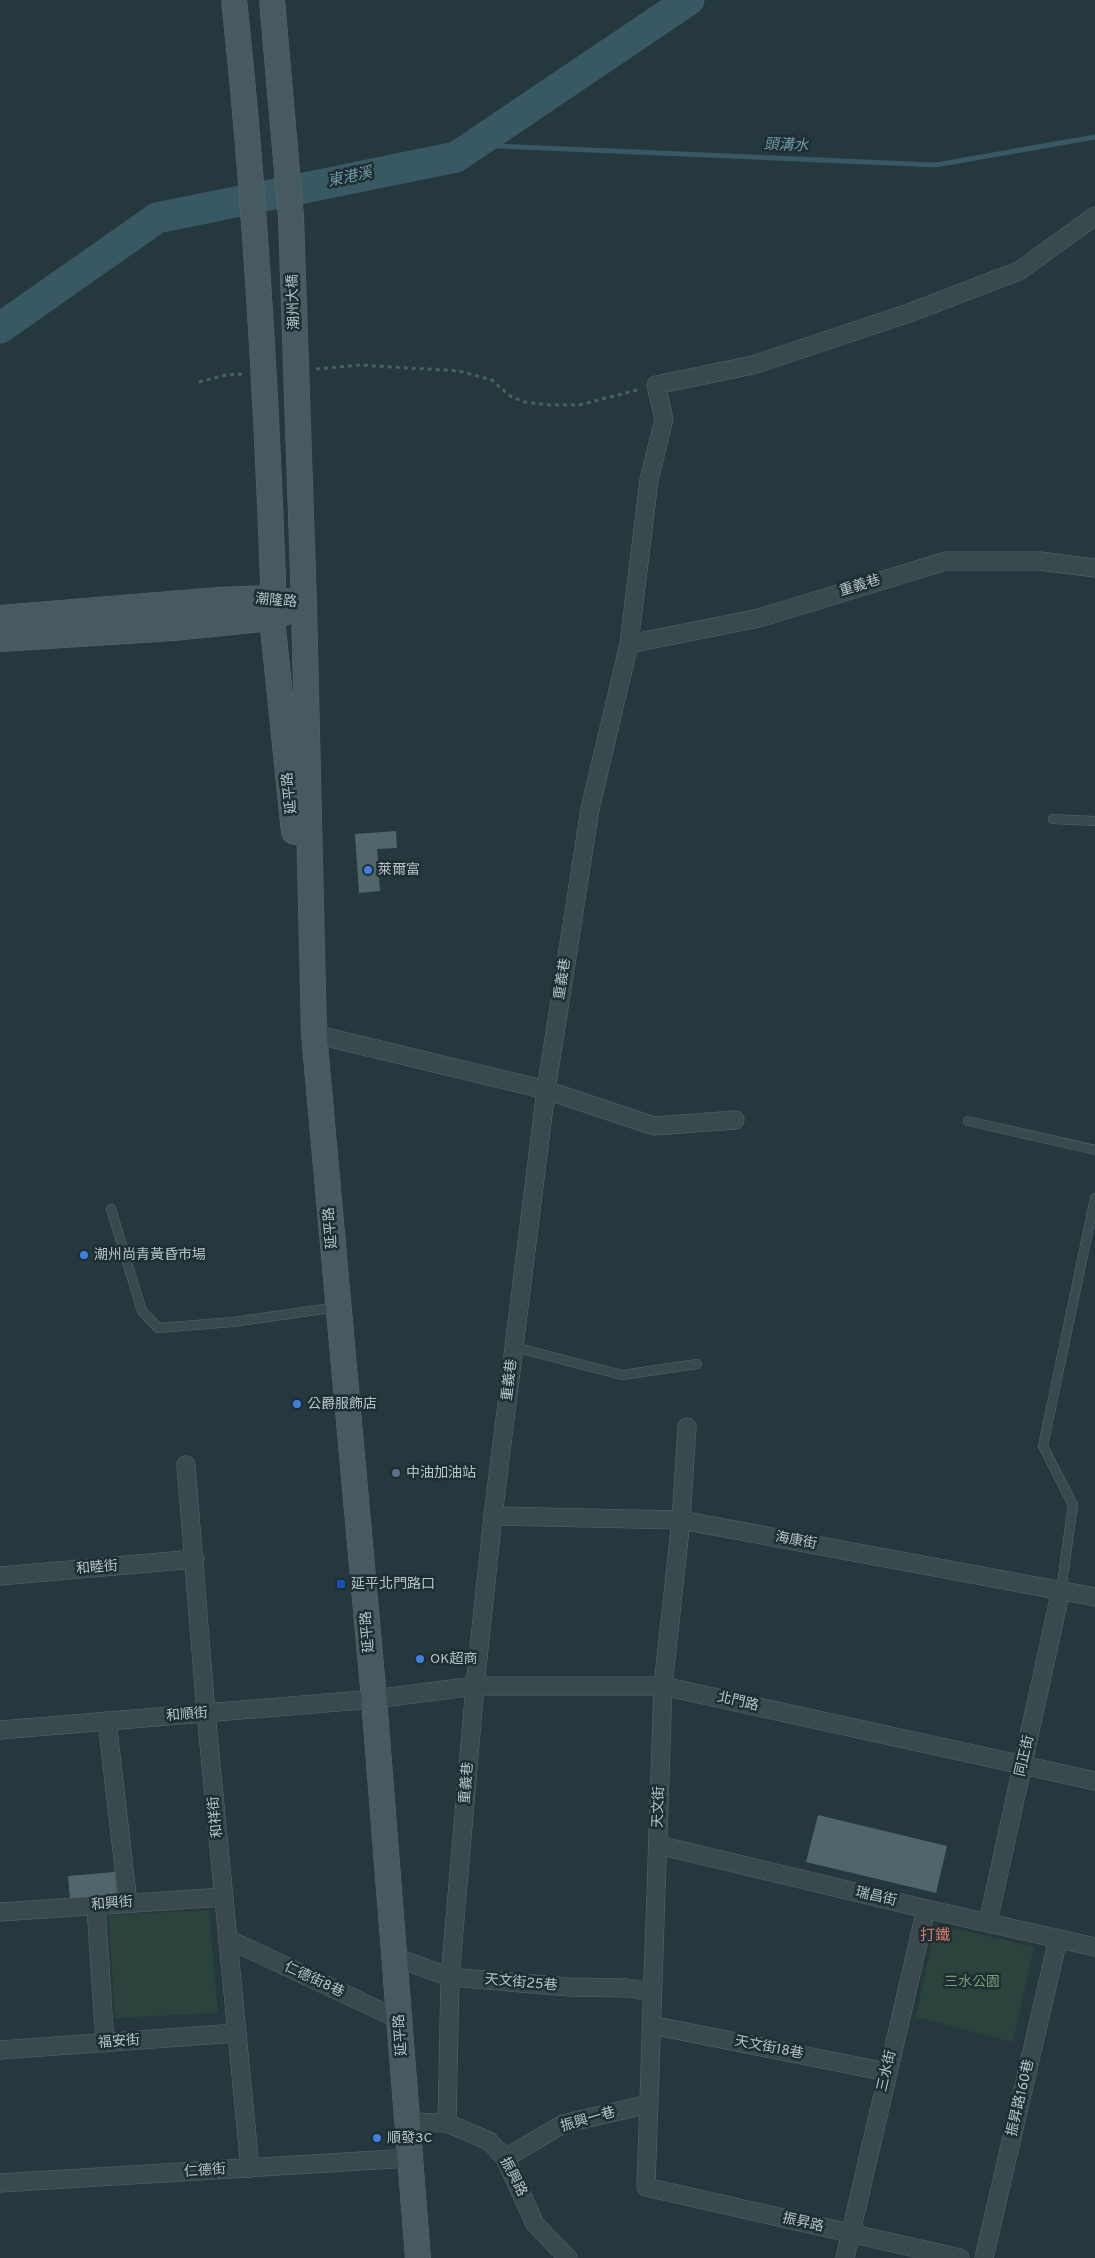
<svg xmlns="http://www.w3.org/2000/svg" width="1095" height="2258" viewBox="0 0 1095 2258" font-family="Overpass,'Noto Sans TC',sans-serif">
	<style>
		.green { fill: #2a433c }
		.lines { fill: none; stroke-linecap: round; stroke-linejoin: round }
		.stream { stroke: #385863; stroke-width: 5 }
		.river { stroke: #385863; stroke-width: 31 }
		.building { fill: #50666b }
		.lane-casing { stroke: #57676c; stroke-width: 10 }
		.street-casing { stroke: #57676c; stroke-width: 19 }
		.secondary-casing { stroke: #57676c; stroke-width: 26 }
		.path { stroke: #49605c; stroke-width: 3; stroke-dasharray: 4 4; stroke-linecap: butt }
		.lane { stroke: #39494e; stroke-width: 9 }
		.street { stroke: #39494e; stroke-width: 18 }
		.secondary { stroke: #475a61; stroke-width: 25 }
		.secondary-bridge-casing { stroke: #57676c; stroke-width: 26; stroke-linecap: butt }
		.secondary-bridge { stroke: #475a61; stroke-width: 25 }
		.shop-dot { fill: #3f7fe0; stroke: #1e2e33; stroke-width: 2 }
		.service-dot { fill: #5c6f8a; stroke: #1e2e33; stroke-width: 2 }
		.transit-dot { fill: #1a4fb4; stroke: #1e2e33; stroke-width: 2 }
		.labels { text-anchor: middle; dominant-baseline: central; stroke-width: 5; stroke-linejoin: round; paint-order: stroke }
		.street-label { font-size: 14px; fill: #b6c4c9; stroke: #1e2e33 }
		.poi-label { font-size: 14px; fill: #b6c4c9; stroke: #1e2e33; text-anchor: start }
		.park-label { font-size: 14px; fill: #799e74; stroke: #1e2e33 }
		.water-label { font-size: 15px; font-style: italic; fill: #709aa7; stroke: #1e2e33 }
		.neighbourhood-label { font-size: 15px; fill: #d47a6f; stroke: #1e2e33 }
	</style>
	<rect width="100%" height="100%" fill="#25383e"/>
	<g class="green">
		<polygon points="209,1910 218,2013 115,2018 108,1915"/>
		<polygon points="935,1924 1034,1947 1013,2042 916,2017"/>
	</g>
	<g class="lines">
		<polyline class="stream" points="474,145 936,165 1095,137"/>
		<polyline class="river" points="0,328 157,218 456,157 689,0"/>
	</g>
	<g class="building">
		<polygon points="396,831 397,848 377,849 380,891 359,893 355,834"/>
		<polygon points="818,1815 947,1846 936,1893 806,1862"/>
		<polygon points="115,1872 117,1895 70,1899 68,1876"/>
	</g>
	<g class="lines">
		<g class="lane-casing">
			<g id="lane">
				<polyline points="1053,819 1095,821"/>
				<polyline points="968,1121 1095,1150"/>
				<polyline points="111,1209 142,1311 158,1328 233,1322 338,1307"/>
				<polyline points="514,1347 622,1375 697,1364"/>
				<polyline points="1061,1590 1073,1505 1043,1446 1095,1198"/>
			</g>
		</g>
		<g class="street-casing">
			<g id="street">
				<polyline points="629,644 759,618 946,561 1040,561 1095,568"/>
				<polyline points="314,1034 546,1090 654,1126 735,1120"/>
				<polyline points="687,1427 681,1520 663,1686 646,2187 960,2258"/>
				<polyline points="186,1465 206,1713 250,2168"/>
				<polyline points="493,1516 681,1520 1095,1597"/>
				<polyline points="0,1576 195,1559"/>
				<polyline points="107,1721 128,1903"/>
				<polyline points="0,1730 374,1699 475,1686 663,1686 1095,1781"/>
				<polyline points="658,1845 926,1909 1095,1947"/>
				<polyline points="96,1906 105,2043"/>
				<polyline points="0,1912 224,1897"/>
				<polyline points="988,1922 1061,1590"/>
				<polyline points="228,1939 400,2020"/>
				<polyline points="394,1957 450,1977 569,1987 627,1988 651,1992"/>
				<polyline points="651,2025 887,2072"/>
				<polyline points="0,2050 237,2033"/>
				<polyline points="407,2122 447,2123 489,2141 505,2158 535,2224 568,2258"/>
				<polyline points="447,2123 450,1977 475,1686 493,1516 546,1090 566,963 590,809 629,644 649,480 664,419 656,385 753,365 909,313 1019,271 1095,216"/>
				<polyline points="505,2158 563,2124 649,2104"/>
				<polyline points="0,2183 410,2158"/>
				<polyline points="845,2258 926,1909"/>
				<polyline points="984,2258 1058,1939"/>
			</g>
		</g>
		<g class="secondary-casing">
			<g id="secondary">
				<polyline points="273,581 272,618 294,832"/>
				<polyline points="304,604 314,1034 374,1699 418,2258"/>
				<polyline points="0,618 218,600 271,598 287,601"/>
				<polyline points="0,639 173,628 272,618 286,612"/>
			</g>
		</g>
		<g class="path">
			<polyline points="316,369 360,365 459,371 492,380 510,396 525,402 548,405 579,405 641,389"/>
			<polyline points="199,382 226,375 245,374"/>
		</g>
		<use href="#lane" class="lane"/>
		<use href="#street" class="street"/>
		<use href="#secondary" class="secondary"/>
		<g class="secondary-bridge-casing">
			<g id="secondary-bridge">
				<path d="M 234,0 C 255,193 266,387 273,581"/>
				<polyline points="272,0 291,217 304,604"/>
			</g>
		</g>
		<use href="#secondary-bridge" class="secondary-bridge"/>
	</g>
	<g class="shop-dot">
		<circle cx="368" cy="870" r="5"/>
		<circle cx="84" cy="1255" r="5"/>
		<circle cx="297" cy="1404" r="5"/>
		<circle cx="420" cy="1659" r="5"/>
		<circle cx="377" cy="2138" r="5"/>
	</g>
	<circle class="service-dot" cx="396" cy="1473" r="5"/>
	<rect class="transit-dot" x="336" y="1579" width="10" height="10" rx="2.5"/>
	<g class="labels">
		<g class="street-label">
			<text transform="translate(294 302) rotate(-92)">潮州大橋</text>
			<text transform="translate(860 586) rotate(-17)">重義巷</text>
			<text transform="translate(276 601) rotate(5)">潮隆路</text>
			<text transform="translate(290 793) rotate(-96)">延平路</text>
			<text transform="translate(563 979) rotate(-81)">重義巷</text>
			<text transform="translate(331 1228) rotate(-95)">延平路</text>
			<text transform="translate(510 1380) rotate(-83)">重義巷</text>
			<text transform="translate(796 1541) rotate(10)">海康街</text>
			<text transform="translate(97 1568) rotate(-5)">和睦街</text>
			<text transform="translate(368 1632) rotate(-95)">延平路</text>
			<text transform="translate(738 1702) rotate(13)">北門路</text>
			<text transform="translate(187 1715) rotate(-5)">和順街</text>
			<text transform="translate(1025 1756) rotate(-77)">同正街</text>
			<text transform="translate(467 1783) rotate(-85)">重義巷</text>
			<text transform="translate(659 1807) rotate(-88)">天文街</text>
			<text transform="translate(216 1817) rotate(-96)">和祥街</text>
			<text transform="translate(876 1897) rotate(13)">瑞昌街</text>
			<text transform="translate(112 1904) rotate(-5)">和興街</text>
			<text transform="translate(314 1980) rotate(25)">仁德街8巷</text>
			<text transform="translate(521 1983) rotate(5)">天文街25巷</text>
			<text transform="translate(401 2035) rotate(-94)">延平路</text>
			<text transform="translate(119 2042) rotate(-4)">福安街</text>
			<text transform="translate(769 2048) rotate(11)">天文街18巷</text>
			<text transform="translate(887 2071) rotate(-77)">三水街</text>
			<text transform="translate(1021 2098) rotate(-77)">振昇路160巷</text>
			<text transform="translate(588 2120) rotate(-16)">振興一巷</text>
			<text transform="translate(205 2171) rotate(-4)">仁德街</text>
			<text transform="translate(513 2177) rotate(63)">振興路</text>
			<text transform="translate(803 2223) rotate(13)">振昇路</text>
		</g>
		<g class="poi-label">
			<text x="378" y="870">萊爾富</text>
			<text x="94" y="1255">潮州尚青黃昏市場</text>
			<text x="307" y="1404">公爵服飾店</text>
			<text x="406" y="1473">中油加油站</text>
			<text x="351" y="1584">延平北門路口</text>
			<text x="430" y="1659">OK超商</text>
			<text x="387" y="2138">順發3C</text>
		</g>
		<g class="park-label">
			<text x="972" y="1982">三水公園</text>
		</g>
		<g class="water-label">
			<text transform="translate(786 146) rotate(2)">頭溝水</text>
			<text transform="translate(350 178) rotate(-12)">東港溪</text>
		</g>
		<g class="neighbourhood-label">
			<text x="935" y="1936">打鐵</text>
		</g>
	</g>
</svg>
